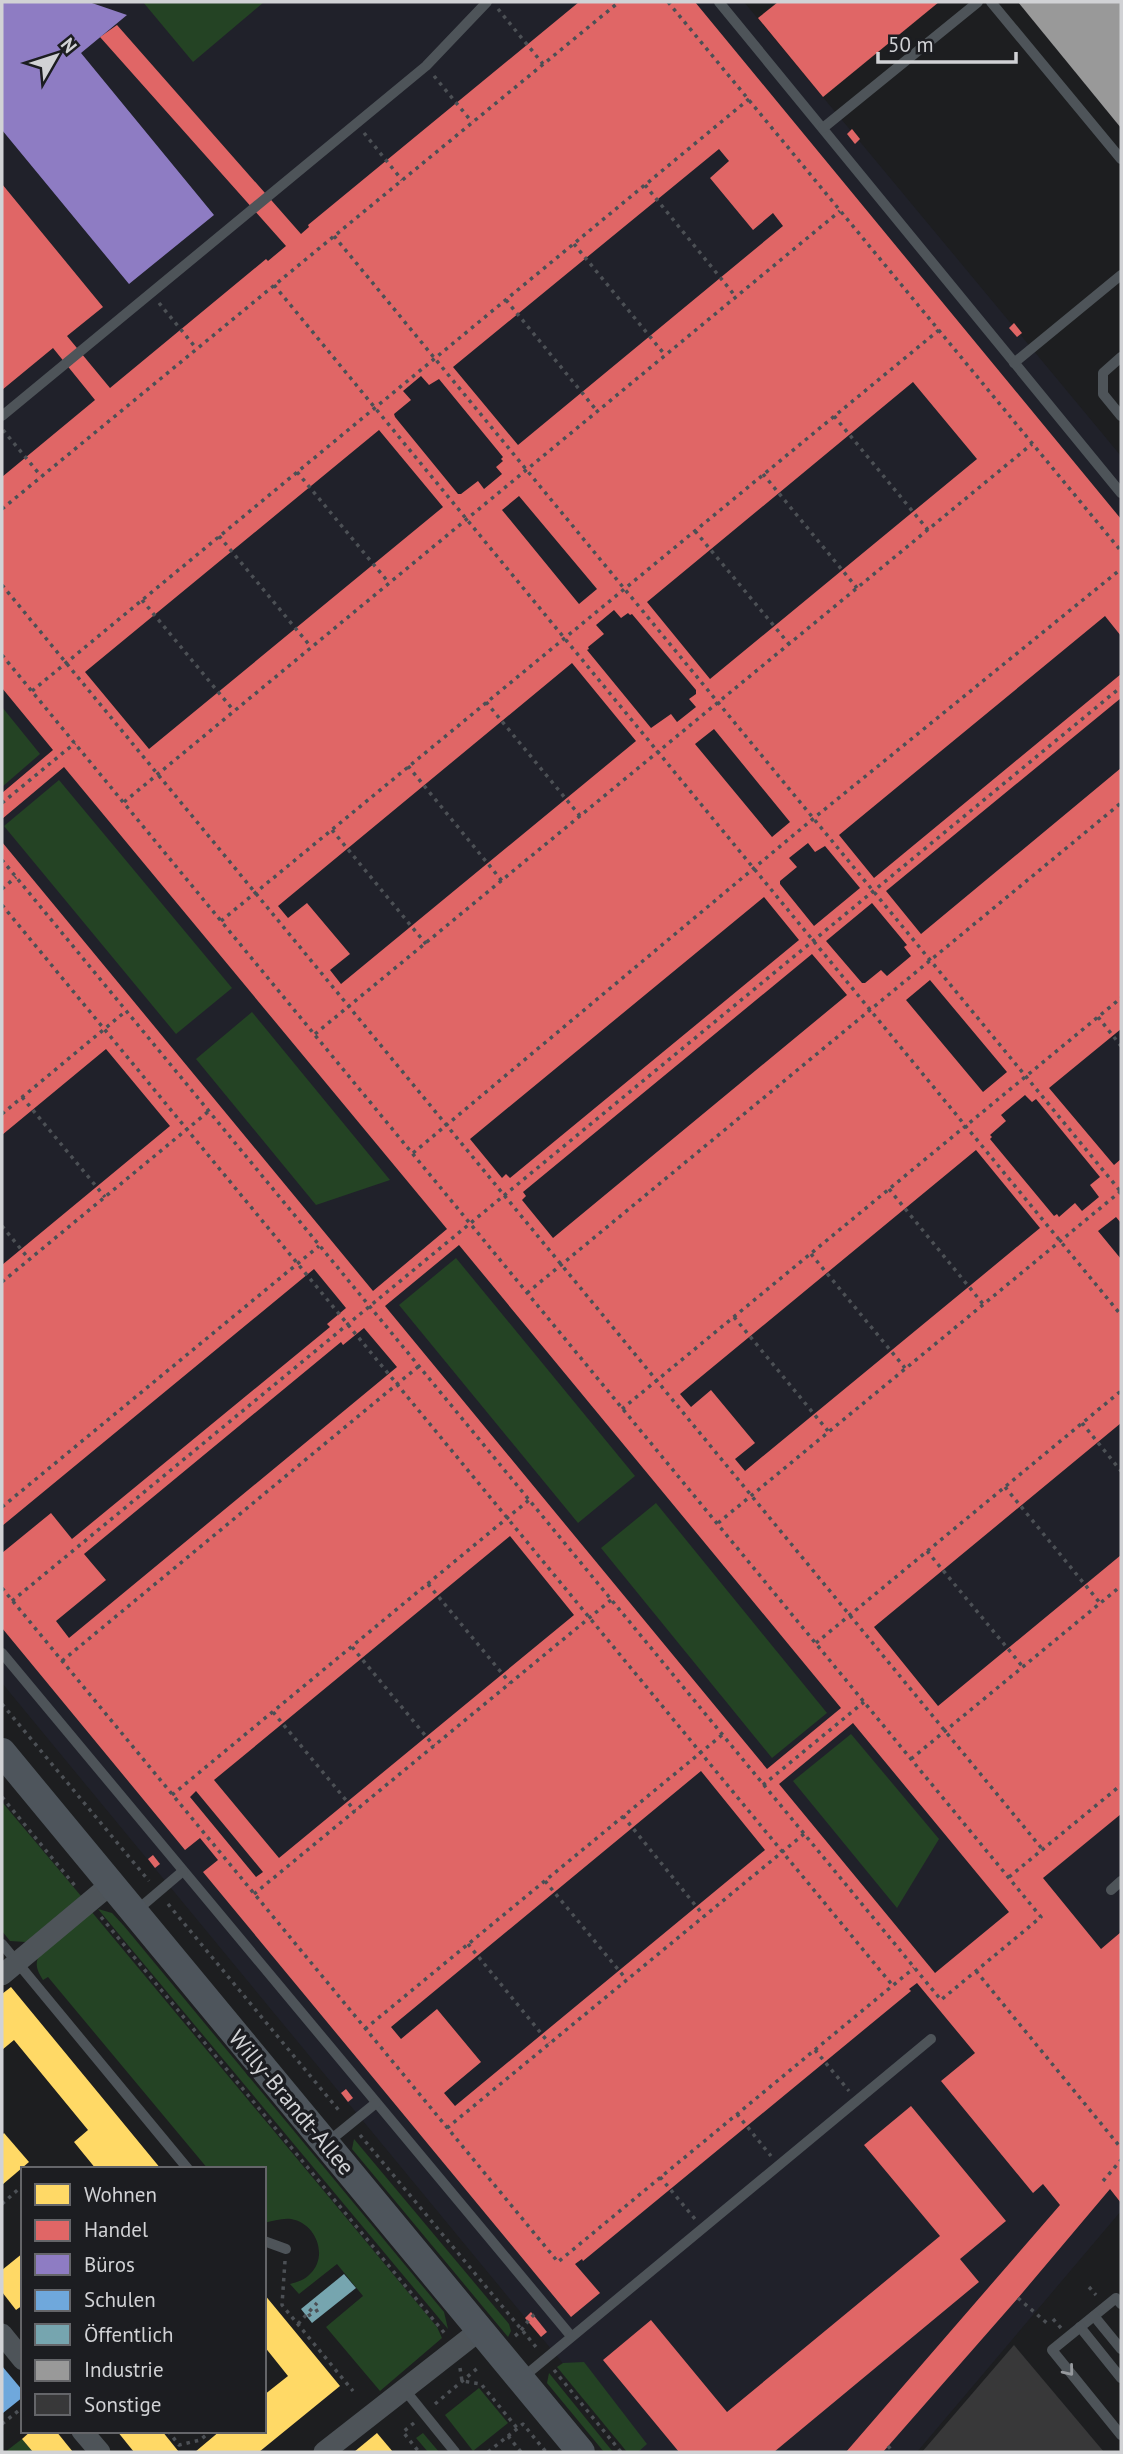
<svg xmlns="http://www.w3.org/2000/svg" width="1123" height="2454" viewBox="0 0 1123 2454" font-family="'PT Sans',sans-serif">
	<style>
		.built { fill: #20212a }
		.green { fill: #244324 }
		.homes { fill: #ffd966 }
		.shops { fill: #e06666; fill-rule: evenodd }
		.offices { fill: #8e7cc3 }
		.schools { fill: #6fa8dc }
		.public { fill: #76a5af }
		.industry { fill: #999 }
		.building { fill: #383839 }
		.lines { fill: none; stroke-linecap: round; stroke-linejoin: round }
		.path { stroke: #4c5055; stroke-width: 3.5; stroke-dasharray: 3.5 5; stroke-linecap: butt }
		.service { stroke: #4e5459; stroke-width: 10 }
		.minor { stroke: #4e5459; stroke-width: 21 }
		.secondary { stroke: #4e555c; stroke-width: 28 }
		.oneway { stroke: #96999d }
		.labels { text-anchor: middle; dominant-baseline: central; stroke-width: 7; stroke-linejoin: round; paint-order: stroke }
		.street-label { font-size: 23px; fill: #d1d2d5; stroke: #1c1d21 }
	</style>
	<rect width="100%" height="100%" fill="#1d1e20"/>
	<polygon class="built" points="2,2 744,2 1121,456 1121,2211 917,2452 636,2452 2,1683"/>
	<g class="green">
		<polygon points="143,2 264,2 193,62"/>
		<polygon points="2,707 40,754 2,787"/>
		<polygon points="59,780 232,988 176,1034 4,826"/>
		<polygon points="252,1012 390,1180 316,1205 196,1059"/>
		<polygon points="456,1258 635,1476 578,1523 399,1305"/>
		<polygon points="656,1503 827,1713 772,1758 601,1548"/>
		<polygon points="851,1734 939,1839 897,1908 793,1781"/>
		<polygon points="2,1802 81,1896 26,1942 10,1941 2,1931"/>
		<polygon points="98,1909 112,1913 124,1926 444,2312 448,2329"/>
		<path d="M 91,1911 L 437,2327 L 442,2338 L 380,2391 L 326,2327 L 363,2296 L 337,2264 L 299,2294 L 290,2284 C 297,2282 305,2280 310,2274 C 329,2256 316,2223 291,2219 C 282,2218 273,2221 264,2223 L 264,2169 L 208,2169 L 48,1977 L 43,1980 C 37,1970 34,1964 40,1954 Z"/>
		<polygon points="354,2139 509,2324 511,2331 508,2337 352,2149"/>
		<polygon points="584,2362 647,2444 638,2452 627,2452 557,2367 563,2363"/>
		<polygon points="549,2373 613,2452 604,2452 547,2383"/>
		<polygon points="479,2388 508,2423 473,2451 445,2415"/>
		<polygon points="423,2433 439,2452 428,2452 416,2438"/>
		<polygon points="22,2439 33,2452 5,2452"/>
	</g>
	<g class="homes">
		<polygon points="11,1987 119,2118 161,2169 96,2169 74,2142 88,2130 14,2040 2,2050 2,1994"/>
		<polygon points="4,2133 29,2162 2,2185 2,2135"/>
		<polygon points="23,2253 23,2305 16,2310 2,2292 2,2270"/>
		<polygon points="264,2294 340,2386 259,2452 195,2452 220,2431 264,2431 264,2395 288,2376 264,2346"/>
		<polygon points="31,2431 56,2431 73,2452 33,2452 22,2439"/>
		<polygon points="117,2431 162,2431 179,2452 134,2452"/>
		<polygon points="377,2433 393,2452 354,2452"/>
	</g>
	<g class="shops">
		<path d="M 579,2 L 695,2 L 1121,519 L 1121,636 L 1105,616 L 839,835 L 874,878 L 1121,674 L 1121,698 L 886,891 L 921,934 L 1121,768 L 1121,1029 L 1049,1088 L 1114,1165 L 1121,1159 L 1121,1223 L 1116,1217 L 1098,1231 L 1121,1259 L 1121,1423 L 874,1627 L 938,1706 L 1121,1555 L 1121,1814 L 1043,1878 L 1101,1949 L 1121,1932 L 1121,2203 L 1110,2189 L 1018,2298 L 883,2452 L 846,2452 L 1060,2205 L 1043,2184 L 1033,2193 L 941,2081 L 975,2053 L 917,1983 L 909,1989 L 911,1991 L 583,2261 L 582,2259 L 575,2264 L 600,2293 L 571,2317 L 203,1872 L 218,1860 L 200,1838 L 185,1850 L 2,1628 L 2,1553 L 51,1513 L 72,1539 L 330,1327 L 327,1324 L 346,1308 L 314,1269 L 2,1526 L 2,1265 L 170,1126 L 106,1049 L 2,1135 L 2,842 L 373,1291 L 447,1229 L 64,767 L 2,819 L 2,793 L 53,750 L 2,688 L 2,477 L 95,400 L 53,348 L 2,390 L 2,184 L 103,307 L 67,336 L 110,388 L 266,259 L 268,261 L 286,246 L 100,37 L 117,25 L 301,234 L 309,227 L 308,225 ZM 719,149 L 729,161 L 710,178 L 753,230 L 773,213 L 783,226 L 518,445 L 453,367 ZM 421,376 L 429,385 L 439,379 L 503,457 L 501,459 L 503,461 L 496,467 L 502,474 L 484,489 L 478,481 L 461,494 L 458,494 L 395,417 L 394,414 L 411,400 L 403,391 ZM 913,382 L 977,459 L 710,679 L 647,602 ZM 379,430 L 443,507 L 149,749 L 85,672 ZM 519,496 L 597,589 L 579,604 L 502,510 ZM 614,610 L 621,618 L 628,613 L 630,615 L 632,614 L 696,690 L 696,694 L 689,699 L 696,707 L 677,722 L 671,714 L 651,728 L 587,650 L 589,649 L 588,647 L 604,634 L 596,625 ZM 572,663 L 636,741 L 341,984 L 330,970 L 350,954 L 307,903 L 288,918 L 278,906 ZM 714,729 L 790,822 L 772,837 L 695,744 ZM 808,843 L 815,852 L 825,846 L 860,888 L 814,926 L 780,884 L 780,881 L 797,867 L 789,858 ZM 764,897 L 799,940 L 510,1178 L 506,1174 L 502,1178 L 470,1139 ZM 872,903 L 907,945 L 904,947 L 911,956 L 887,976 L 881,970 L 865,983 L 862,983 L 826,941 ZM 812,954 L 847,995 L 553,1238 L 522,1200 L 526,1196 L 523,1192 ZM 930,980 L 1007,1072 L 983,1092 L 906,1000 ZM 1025,1095 L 1032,1102 L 1036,1099 L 1100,1177 L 1090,1185 L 1099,1197 L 1082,1211 L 1075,1203 L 1059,1217 L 1057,1214 L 1054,1216 L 990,1139 L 992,1137 L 990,1135 L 1006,1121 L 1001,1115 ZM 976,1150 L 1040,1228 L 745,1471 L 735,1459 L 755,1443 L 711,1390 L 691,1407 L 680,1394 ZM 459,1245 L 841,1708 L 767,1769 L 385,1306 ZM 364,1328 L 397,1367 L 69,1638 L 56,1621 L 106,1580 L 84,1554 L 341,1342 L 343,1345 ZM 510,1536 L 574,1615 L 279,1858 L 214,1780 ZM 853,1723 L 1009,1912 L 935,1973 L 779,1784 ZM 701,1771 L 765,1850 L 455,2106 L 444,2093 L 481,2062 L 437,2009 L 401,2039 L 391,2027 ZM 196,1791 L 263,1872 L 256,1877 L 190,1797 Z"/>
		<polygon points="778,2 939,2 823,97 758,18"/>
		<polygon points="852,129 860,139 855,144 847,134"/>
		<polygon points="1014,323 1022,333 1017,337 1009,328"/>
		<polygon points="153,1855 160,1864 155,1868 148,1859"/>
		<polygon points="346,2089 353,2098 348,2102 341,2093"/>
		<polygon points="911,2106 1006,2221 960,2259 979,2282 774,2452 679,2452 603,2360 651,2320 727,2412 940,2236 864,2145"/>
		<polygon points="531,2312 547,2332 541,2337 525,2318"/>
	</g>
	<polygon class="offices" points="2,2 89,2 127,15 81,53 214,215 129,284 2,130"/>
	<polygon class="schools" points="2,2366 23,2391 23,2397 3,2413"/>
	<polygon class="public" points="344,2274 356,2288 312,2323 301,2309"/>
	<polygon class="industry" points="1018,2 1121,2 1121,128"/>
	<polygon class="building" points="1014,2345 1104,2452 922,2452"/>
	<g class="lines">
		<g class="path">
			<polyline points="668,2 1121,551"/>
			<polyline points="498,9 543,64"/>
			<polyline points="434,76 472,122"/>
			<polyline points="364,133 402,180"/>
			<polyline points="645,185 736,297"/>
			<polyline points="334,236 1121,1192"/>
			<polyline points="574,244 665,355"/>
			<polyline points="274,285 1121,1315"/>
			<polyline points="506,300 597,411"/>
			<polyline points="159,303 196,348"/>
			<polyline points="834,416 928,530"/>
			<polyline points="3,430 41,476"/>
			<polyline points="297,472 389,583"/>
			<polyline points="763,474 857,588"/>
			<polyline points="2,509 619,2"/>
			<polyline points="695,531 789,644"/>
			<polyline points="219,536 311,647"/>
			<polyline points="2,585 1043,1850"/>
			<polyline points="142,600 234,711"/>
			<polyline points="2,655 1041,1917 941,2000 2,860"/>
			<polyline points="32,691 749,99"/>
			<polyline points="486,702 580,816"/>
			<polyline points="408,766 502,881"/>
			<polyline points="124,802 840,211"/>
			<polyline points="2,803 75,743"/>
			<polyline points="332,830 426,944"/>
			<polyline points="2,889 16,877"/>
			<polyline points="2,905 893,1986"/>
			<polyline points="221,921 939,330"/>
			<polyline points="1098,1017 1121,1046"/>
			<polyline points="315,1034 1032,444"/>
			<polyline points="22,1097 105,1197"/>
			<polyline points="2,1114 126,1011"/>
			<polyline points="413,1153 814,818 1121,569"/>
			<polyline points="889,1189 983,1304"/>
			<polyline points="2,1226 29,1259"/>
			<polyline points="811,1254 905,1368"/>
			<polyline points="2,1282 209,1111"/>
			<polyline points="527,1293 1121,803"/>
			<polyline points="734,1317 828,1431"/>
			<polyline points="622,1409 1121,998"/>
			<polyline points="1082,1423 1121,1471"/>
			<polyline points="1005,1487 1100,1603"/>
			<polyline points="2,1507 319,1246"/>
			<polyline points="718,1523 1121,1191"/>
			<polyline points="927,1551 1023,1667"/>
			<polyline points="428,1584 510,1683"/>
			<polyline points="2,1588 558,2262 914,1968"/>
			<polyline points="12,1601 1121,687"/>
			<polyline points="816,1643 1121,1391"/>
			<polyline points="352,1647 434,1746"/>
			<polyline points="62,1661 419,1366"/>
			<polyline points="2,1704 149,1881"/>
			<polyline points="273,1712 355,1811"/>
			<polyline points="911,1759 1121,1586"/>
			<polyline points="763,1785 864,1702"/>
			<polyline points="172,1795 529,1500"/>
			<polyline points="2,1797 76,1887"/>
			<polyline points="623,1816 704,1916"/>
			<polyline points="1009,1877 1121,1785"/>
			<polyline points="545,1881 626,1979"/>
			<polyline points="254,1894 611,1600"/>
			<polyline points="168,1904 341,2113"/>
			<polyline points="101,1917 446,2335"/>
			<polyline points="468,1944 549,2043"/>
			<polyline points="976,1971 1121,2148"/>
			<polyline points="365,2029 722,1735"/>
			<polyline points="815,2050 849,2091"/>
			<polyline points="737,2114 771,2156"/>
			<polyline points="447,2128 804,1834"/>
			<polyline points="360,2135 536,2347"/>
			<polyline points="660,2177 695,2219"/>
			<polyline points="1103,2181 1121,2160"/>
			<polyline points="2,2204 23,2185"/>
			<polyline points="285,2261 282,2305 353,2391"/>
			<polyline points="1089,2287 1096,2295"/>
			<polyline points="1018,2298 1048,2324"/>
			<polyline points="308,2316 321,2308"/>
			<polyline points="1053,2319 1061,2328"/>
			<polyline points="298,2324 317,2303"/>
			<path d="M 515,2336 C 524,2329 527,2320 535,2314"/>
			<polyline points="460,2368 462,2381 481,2384 517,2428"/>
			<polyline points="554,2370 621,2452"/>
			<polyline points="435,2404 480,2366"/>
			<polyline points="414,2423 403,2432 419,2452"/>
			<polyline points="2,2424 23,2407"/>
			<polyline points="168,2431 179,2445 200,2440 211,2431"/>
			<polyline points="508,2436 521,2452"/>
			<polyline points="888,2446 893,2452"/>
			<polyline points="488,2452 523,2424 546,2452"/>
		</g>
		<g class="service">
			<polyline points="719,2 1121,493"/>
			<polyline points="991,2 1121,159"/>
			<polyline points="823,128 978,2"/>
			<polyline points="1121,357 1103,373 1103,394 1121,416"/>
			<polyline points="1014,363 1121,275"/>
			<polyline points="2,416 426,66 487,2"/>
			<polyline points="2,1653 571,2336"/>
			<polyline points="1111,1890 1121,1881"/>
			<polyline points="136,1911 183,1871"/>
			<polyline points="2,1944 188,2169"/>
			<polyline points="328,2142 376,2103"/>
			<polyline points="264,2241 286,2249"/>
			<polyline points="1121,2304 1116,2298 1052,2350 1121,2435"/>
			<polyline points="1094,2316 1121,2349"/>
			<polyline points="1080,2327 1121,2378"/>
			<polyline points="521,2379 931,2039"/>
			<polyline points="404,2389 455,2452"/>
		</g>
		<g class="minor">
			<polyline points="2,1975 111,1884"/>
			<polyline points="2,2334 23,2360"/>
			<polyline points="82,2431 100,2452"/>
			<polyline points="324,2452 480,2330"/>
		</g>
		<polyline class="secondary" points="2,1752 581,2452"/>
	</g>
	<defs><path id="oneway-chevron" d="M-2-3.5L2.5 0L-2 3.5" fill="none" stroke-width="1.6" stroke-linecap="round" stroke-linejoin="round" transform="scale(1.75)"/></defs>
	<use class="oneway" href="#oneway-chevron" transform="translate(1069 2371) rotate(51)"/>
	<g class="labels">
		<g class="street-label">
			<text transform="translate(292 2102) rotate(50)">Willy-Brandt-Allee</text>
		</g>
	</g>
	<rect width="1123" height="2454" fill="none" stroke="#d1d2d5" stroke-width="7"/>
	<rect x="21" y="2167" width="245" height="266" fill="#1c1d21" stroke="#646569" stroke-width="2"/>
	<rect x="35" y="2184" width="35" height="21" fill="#ffd966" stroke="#646569" stroke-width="2"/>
	<text x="84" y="2202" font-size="21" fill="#d1d2d5">Wohnen</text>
	<rect x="35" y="2220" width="35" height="21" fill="#e06666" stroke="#646569" stroke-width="2"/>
	<text x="84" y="2237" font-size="21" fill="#d1d2d5">Handel</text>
	<rect x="35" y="2254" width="35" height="21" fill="#8e7cc3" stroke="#646569" stroke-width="2"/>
	<text x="84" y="2272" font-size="21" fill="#d1d2d5">Büros</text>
	<rect x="35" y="2290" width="35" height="21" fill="#6fa8dc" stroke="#646569" stroke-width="2"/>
	<text x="84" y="2307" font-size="21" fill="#d1d2d5">Schulen</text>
	<rect x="35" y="2324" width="35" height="21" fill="#76a5af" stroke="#646569" stroke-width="2"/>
	<text x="84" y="2342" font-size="21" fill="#d1d2d5">Öffentlich</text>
	<rect x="35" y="2360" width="35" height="21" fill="#999999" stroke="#646569" stroke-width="2"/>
	<text x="84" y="2377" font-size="21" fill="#d1d2d5">Industrie</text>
	<rect x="35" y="2394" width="35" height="21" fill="#383839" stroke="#646569" stroke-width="2"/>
	<text x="84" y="2412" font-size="21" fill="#d1d2d5">Sonstige</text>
	<g transform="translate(56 56) rotate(51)" stroke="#1c1d21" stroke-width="5" paint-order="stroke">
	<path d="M0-5L12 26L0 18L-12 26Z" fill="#d1d2d5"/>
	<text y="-10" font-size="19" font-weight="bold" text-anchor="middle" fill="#d1d2d5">N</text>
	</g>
	<path d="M878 52v10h138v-10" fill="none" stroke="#d1d2d5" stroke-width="3.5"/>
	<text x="888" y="52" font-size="21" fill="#d1d2d5" stroke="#1c1d21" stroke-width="5" paint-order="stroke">50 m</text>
</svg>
